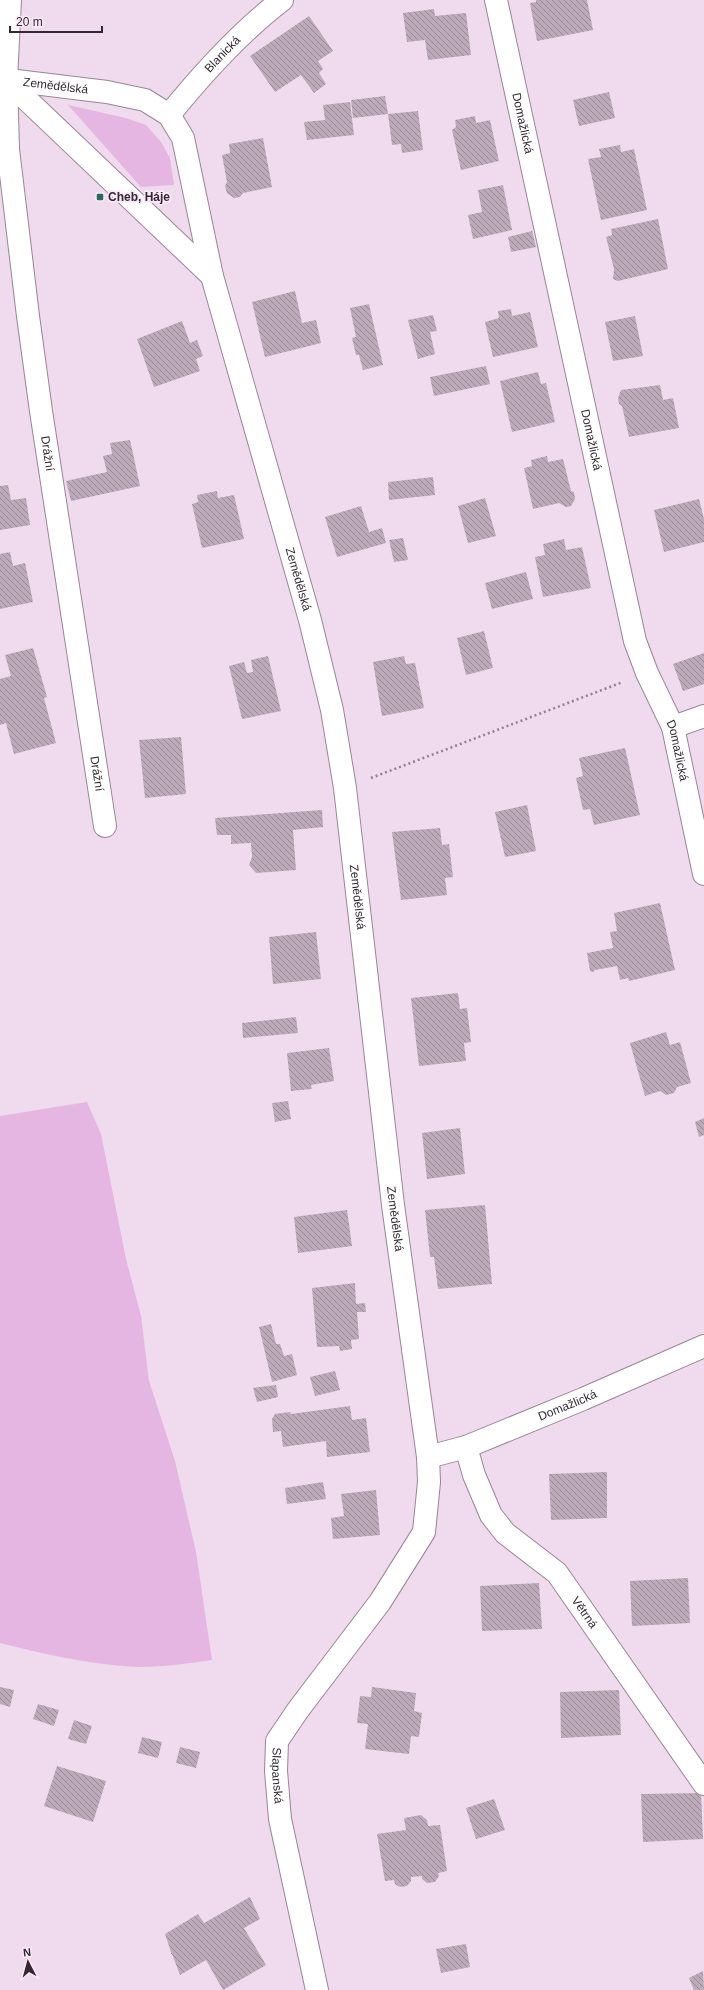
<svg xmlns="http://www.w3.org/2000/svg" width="704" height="1990" viewBox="0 0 704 1990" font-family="Arial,sans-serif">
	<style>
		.grass { fill: #e5b6e1 }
		.building { fill: url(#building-back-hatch) }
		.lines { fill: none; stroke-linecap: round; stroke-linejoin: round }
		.street-casing { stroke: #988696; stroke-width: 24 }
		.secondary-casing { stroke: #988696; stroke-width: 24 }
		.path { stroke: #8f818e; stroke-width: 2.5; stroke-dasharray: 2 3; stroke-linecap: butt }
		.street { stroke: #fff; stroke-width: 22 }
		.secondary { stroke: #fff; stroke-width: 22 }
		.poi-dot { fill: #266b5e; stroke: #fce8fa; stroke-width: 1.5 }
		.labels { text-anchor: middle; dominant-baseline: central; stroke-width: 3.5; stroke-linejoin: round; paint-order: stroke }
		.street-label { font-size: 12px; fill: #302930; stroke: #fce8fa }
		.poi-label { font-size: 12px; font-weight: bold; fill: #302930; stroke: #fce8fa; text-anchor: start }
	</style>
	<defs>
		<pattern id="building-back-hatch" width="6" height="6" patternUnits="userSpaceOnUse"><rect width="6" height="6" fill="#bcaabb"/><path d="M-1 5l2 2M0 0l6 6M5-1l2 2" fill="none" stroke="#998a98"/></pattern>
	</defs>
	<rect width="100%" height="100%" fill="#efdbed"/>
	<g class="grass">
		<polygon points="68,105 126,118 146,125 161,142 170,158 174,185 141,187"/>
		<path d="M 87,1102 L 101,1134 L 126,1259 L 141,1316 L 149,1381 L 175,1461 L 196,1552 L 212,1660 C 183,1664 152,1669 123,1666 C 82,1663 41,1653 0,1643 L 0,1116 Z"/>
	</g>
	<g class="building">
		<polygon points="536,0 587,0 593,30 537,41 530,3 536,2"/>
		<polygon points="434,9 435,16 466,13 471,55 428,60 425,40 407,42 403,13"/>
		<polygon points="309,16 333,51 318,61 323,69 319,73 326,84 314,93 301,75 275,92 250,56"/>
		<polygon points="609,92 615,118 579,126 573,100"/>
		<polygon points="385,96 388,114 353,118 351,100"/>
		<polygon points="350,102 354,135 307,140 304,122 325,120 323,105"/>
		<polygon points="418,111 423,150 402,153 401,144 392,145 388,114"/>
		<polygon points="475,116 476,123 490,120 499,161 461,170 452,130 456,127 455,120"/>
		<polygon points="263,138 272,187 243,193 240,197 234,198 227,193 225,186 227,182 222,155 230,153 229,144"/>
		<polygon points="620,145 621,152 634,149 647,210 601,220 588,159 601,157 599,149"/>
		<polygon points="503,185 512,230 473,239 468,215 482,212 478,190"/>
		<polygon points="658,219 668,269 618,281 613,279 614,269 606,237 612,235 611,229"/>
		<polygon points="532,231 536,247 511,252 508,237"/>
		<polygon points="295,291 302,323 316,320 321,343 265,357 252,302"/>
		<polygon points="369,304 383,365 363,370 359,355 356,355 352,338 356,337 350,308"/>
		<polygon points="511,309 512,316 530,312 538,347 493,357 485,322 499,318 498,311"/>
		<polygon points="433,315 437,331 430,332 435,354 418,359 408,320"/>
		<polygon points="635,316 643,356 613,361 605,322"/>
		<polygon points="182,321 190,343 197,340 203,356 196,359 200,371 154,387 137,339"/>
		<polygon points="486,366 490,384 434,396 430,377"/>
		<polygon points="538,372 541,384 546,383 555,422 512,432 500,381"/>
		<polygon points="660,385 663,400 673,398 679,428 629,437 622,406 619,404 618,398 621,390"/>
		<polygon points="130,440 140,486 71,501 66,481 107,472 103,456 112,454 110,443"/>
		<polygon points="547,456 548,462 563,459 571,491 574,492 575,499 571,506 566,507 559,503 533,509 524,468 532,466 531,460"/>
		<polygon points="433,477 435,495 389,500 388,482"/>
		<polygon points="8,485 11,500 26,498 30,525 0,530 0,486"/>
		<polygon points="217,491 218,498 234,495 244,539 202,548 192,504 198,502 197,495"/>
		<polygon points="485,498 496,536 468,543 458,506"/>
		<polygon points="699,499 704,519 704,542 664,552 654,510"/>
		<polygon points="361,506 369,532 382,528 386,543 337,557 325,517"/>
		<polygon points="403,538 408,560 394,562 389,540"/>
		<polygon points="564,539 566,550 582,547 591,588 543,597 535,557 545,555 543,544"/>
		<polygon points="10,552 13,566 25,563 33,602 0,609 0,554"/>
		<polygon points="526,572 533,599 492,609 485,583"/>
		<polygon points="484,631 493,668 466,675 457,638"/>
		<polygon points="33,648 47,697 44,698 56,743 14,754 6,723 0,725 0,679 11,676 5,655"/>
		<polygon points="704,653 704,684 683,691 673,664"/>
		<polygon points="268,656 281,711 242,719 229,666 244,662 247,673 253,672 251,660"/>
		<polygon points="404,656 406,664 415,663 424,708 382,716 373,662"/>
		<polygon points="181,737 186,794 145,798 139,740"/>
		<polygon points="625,748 640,815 594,825 590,809 583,810 576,778 583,776 579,758"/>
		<polygon points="527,805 536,851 505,857 495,812"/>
		<polygon points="322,810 323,827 293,830 296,870 256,873 249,865 252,857 251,843 231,844 231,835 217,835 215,818"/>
		<polygon points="440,828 442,845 449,844 453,877 445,878 447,895 401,900 392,832"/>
		<polygon points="660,903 675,970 629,981 628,978 620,980 617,966 595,970 593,972 590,971 587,953 613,948 610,932 617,931 614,913"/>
		<polygon points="316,932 321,979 273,984 269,937"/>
		<polygon points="458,993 460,1009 467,1008 471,1042 464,1043 466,1061 419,1066 411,998"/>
		<polygon points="296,1017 298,1033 243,1038 242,1023"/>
		<polygon points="666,1032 670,1045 680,1042 691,1083 677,1087 674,1093 666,1095 660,1091 645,1096 630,1043"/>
		<polygon points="329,1048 334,1081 311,1085 312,1089 291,1091 287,1053"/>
		<polygon points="288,1101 291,1119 275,1122 272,1103"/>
		<polygon points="704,1118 704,1135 699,1137 695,1122"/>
		<polygon points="460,1128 465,1174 427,1179 422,1133"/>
		<polygon points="485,1205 492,1284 438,1289 434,1257 430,1257 425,1210"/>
		<polygon points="347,1210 352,1246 298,1253 294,1217"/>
		<polygon points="355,1283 356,1304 365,1303 366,1312 357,1312 359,1339 351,1340 352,1349 340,1351 339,1346 317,1347 312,1288"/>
		<polygon points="271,1324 276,1344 280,1344 284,1356 292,1354 297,1375 272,1382 259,1327"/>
		<polygon points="335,1371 340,1390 315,1396 310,1377"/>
		<polygon points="276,1385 278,1397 257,1402 253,1388"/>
		<polygon points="350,1406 352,1420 366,1418 370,1452 327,1457 326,1441 283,1447 281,1431 273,1432 272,1419 275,1414 290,1412 291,1414"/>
		<polygon points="607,1472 607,1518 551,1520 549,1474"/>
		<polygon points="323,1482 326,1499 287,1504 285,1488"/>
		<polygon points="376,1490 380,1535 333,1539 331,1518 344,1516 341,1494"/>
		<polygon points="688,1578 690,1623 632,1626 630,1581"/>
		<polygon points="539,1583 542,1629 482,1631 480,1586"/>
		<polygon points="0,1687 14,1690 10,1707 0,1704"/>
		<polygon points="372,1687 416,1693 414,1711 422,1713 419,1737 411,1736 409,1754 365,1749 368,1724 357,1723 360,1696 371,1697"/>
		<polygon points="619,1690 621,1735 561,1738 560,1692"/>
		<polygon points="38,1704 59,1710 54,1726 33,1719"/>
		<polygon points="74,1720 92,1726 86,1744 68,1739"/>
		<polygon points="142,1737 162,1742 158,1758 138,1753"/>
		<polygon points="180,1747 200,1752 196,1768 176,1763"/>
		<polygon points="57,1766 106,1781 93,1822 44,1806"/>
		<polygon points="701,1793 703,1839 643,1842 641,1794"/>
		<polygon points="494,1799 505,1830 476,1839 466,1808"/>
		<polygon points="421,1815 427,1820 428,1826 440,1825 447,1871 438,1873 439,1876 435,1882 427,1883 422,1879 422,1876 411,1877 411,1881 407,1886 400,1887 395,1884 394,1880 385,1881 377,1834 406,1830 404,1818"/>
		<polygon points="250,1897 260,1919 244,1928 266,1965 223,1990 206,1960 180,1975 172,1954 171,1954 171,1952 165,1934 198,1914 204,1923"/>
		<polygon points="466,1944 470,1967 441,1973 436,1949"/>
		<polygon points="703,1971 704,1990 694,1990 689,1978"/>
	</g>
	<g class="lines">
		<g class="street-casing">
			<g id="street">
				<path id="s1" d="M 496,0 L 635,641 L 647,673 L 673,727 L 704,874"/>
				<path id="s2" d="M 6,80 L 8,149 L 28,316 L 41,411 L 105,826"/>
				<polyline points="6,80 212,276"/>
				<path id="s3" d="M 169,115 C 203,73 239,33 282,0"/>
				<polyline points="673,727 704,716"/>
				<path id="s4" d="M 466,1447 L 474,1475 L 491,1515 L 505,1533 L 557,1573 L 704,1784"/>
				<path id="s5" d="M 428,1457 L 466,1447 L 583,1399 L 704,1346"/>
			</g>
		</g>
		<g class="secondary-casing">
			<g id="secondary">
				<path id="s6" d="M 0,79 L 107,92 L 145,100 L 169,115 L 183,138 L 212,276 L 310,620 L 332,710 L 345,788 L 393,1205 L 428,1457 L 429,1482 L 424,1532 L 380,1602 L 298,1710 L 277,1741 L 276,1771 L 280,1819 L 317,1990"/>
				<polyline points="6,80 10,0"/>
			</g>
		</g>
		<polyline class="path" points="371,778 623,682"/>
		<use href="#street" class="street"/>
		<use href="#secondary" class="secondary"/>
	</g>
	<rect class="poi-dot" x="96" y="193" width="8" height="8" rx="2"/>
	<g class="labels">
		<g class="street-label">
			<text stroke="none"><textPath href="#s3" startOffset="81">Blanická</textPath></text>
			<text stroke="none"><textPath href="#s6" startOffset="56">Zemědělská</textPath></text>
			<text stroke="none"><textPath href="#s1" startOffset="126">Domažlická</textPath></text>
			<text stroke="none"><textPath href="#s1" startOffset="450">Domažlická</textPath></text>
			<text stroke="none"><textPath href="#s2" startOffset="376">Drážní</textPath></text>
			<text stroke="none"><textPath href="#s6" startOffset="658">Zemědělská</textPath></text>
			<text stroke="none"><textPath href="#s1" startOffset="774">Domažlická</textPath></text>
			<text stroke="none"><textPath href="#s2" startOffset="700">Drážní</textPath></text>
			<text stroke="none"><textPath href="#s6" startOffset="982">Zemědělská</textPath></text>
			<text stroke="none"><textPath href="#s6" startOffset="1306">Zemědělská</textPath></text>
			<text stroke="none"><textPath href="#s5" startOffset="149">Domažlická</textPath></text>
			<text stroke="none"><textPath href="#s4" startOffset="209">Větrná</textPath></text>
			<text stroke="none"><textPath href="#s6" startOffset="1912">Slapanská</textPath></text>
		</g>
		<g class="poi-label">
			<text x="108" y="197">Cheb, Háje</text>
		</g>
	</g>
	<g transform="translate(28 1962) rotate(354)" stroke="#fce8fa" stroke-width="3" paint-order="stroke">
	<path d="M0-3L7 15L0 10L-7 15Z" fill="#302930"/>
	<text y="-6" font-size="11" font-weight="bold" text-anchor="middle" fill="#302930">N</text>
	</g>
	<path d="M10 26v6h92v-6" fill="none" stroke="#302930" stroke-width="2"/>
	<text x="16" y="26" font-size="12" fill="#302930" stroke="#fce8fa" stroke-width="3" paint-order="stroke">20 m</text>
</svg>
